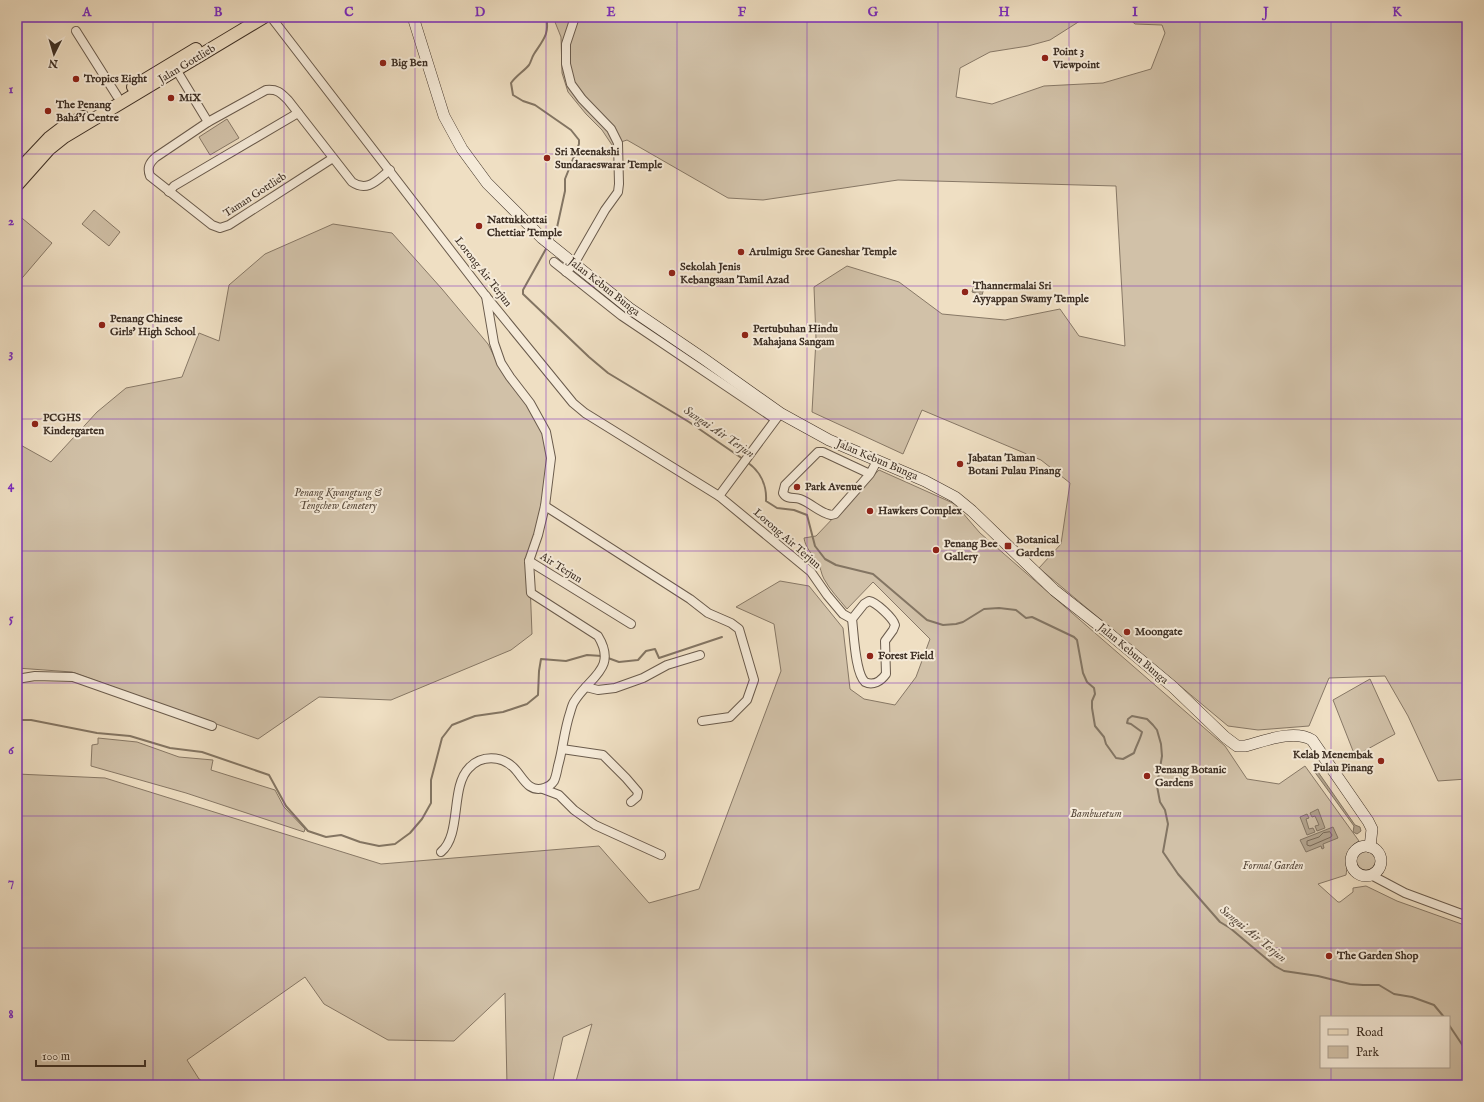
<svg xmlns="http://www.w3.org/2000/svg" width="1484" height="1102" viewBox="0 0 1484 1102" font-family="'IM FELL English',serif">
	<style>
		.green { fill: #d1c1a8; stroke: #877866; fill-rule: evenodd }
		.water { fill: #b2a38d; stroke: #837563 }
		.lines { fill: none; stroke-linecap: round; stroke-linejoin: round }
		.shore { stroke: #786958; stroke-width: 1 }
		.stream { stroke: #837563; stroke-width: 2 }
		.street-casing { stroke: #6a5b4c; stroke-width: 10 }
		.secondary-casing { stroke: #3d2f24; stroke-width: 12 }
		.primary-casing { stroke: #3d2f24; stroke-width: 14 }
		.street { stroke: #f5ead8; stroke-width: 8 }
		.secondary { stroke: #f5ead8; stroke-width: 11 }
		.primary { stroke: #efdfc3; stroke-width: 12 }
		.grid { fill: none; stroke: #7b2cbf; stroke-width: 1; stroke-opacity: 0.55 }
		.poi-dot { fill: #8f2418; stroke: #f5ead8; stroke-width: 1.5 }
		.labels { text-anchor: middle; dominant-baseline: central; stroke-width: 4; stroke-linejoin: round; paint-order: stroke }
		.poi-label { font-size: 11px; font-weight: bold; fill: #3d2f24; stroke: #f5ead8; text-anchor: start }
		.street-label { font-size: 11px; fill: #3d2f24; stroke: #f5ead8 }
		.park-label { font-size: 11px; font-style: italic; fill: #5b4c3e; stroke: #f5ead8 }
		.water-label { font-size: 12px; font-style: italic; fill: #5a4c3e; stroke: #f5ead8 }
		.neatline { fill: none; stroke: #7b2cbf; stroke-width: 1.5 }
		.grid-label { font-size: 13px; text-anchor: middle; font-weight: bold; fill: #7b2cbf }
	</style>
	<rect width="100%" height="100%" fill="#efdfc3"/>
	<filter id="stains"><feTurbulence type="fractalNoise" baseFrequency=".005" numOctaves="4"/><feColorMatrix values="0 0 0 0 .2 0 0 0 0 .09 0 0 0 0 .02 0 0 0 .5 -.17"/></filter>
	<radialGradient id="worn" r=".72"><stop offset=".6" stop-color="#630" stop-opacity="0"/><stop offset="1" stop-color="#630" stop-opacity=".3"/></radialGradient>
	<g class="green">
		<polygon points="553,17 1088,17 1083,19 1050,40 1028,46 990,52 960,68 956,97 992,104 1044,86 1103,83 1151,69 1165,33 1162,25 1135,24 1127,17 1467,17 1467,779 1438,781 1408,716 1385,676 1329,678 1309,726 1258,730 1228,726 1039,568 1061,544 1070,483 1041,460 922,410 903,454 812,412 816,339 814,287 847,266 899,282 942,314 1005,320 1060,309 1079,336 1125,346 1116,186 898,180 763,200 728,198 627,140 612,145 602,130 586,114 568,92 562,73 561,37"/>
		<polygon points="227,119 239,138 210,155 199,137"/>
		<polygon points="94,210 120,232 109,246 82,224"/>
		<polygon points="17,214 52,243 17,284"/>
		<polygon points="333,224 392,233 442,289 488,344 501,370 539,422 552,453 548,501 529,557 532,634 511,650 391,700 319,697 258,739 72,672 17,668 17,443 51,462 97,412 126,388 182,377 199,333 219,341 229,285 265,254"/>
		<path d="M 879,470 L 955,504 L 980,533 L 1225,746 L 1247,779 L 1279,784 L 1305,766 L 1359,841 C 1341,852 1349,860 1346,875 L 1318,884 L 1338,902 L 1340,902 L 1353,892 L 1353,888 L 1366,886 L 1397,901 L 1467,926 L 1467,1085 L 1295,1085 L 1285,1083 L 1288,1085 L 575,1085 L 592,1024 L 563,1037 L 552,1085 L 507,1085 L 505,993 L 454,1041 L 388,1040 L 324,1004 L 305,977 L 187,1060 L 199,1079 L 209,1085 L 17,1085 L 17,774 L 105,778 L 381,864 L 599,846 L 649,903 L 699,889 L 781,671 L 774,624 L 736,607 L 780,581 L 809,586 L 843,628 L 850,689 L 864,699 L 895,705 L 916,677 L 930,639 L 873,582 L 847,609 C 839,599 830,590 824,579 C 821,574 821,567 817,562 C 812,554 805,547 804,538 L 816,536 ZM 1321,1017 L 1449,1017 L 1449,1067 L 1321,1067 Z"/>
		<polygon points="1370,679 1395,734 1355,756 1333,700"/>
		<polygon points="98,738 137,742 179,757 213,760 211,770 275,790 284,807 305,829 304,832 186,793 91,766 92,745 98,744"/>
		<circle cx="1366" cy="860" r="10"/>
	</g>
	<g class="water">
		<polygon points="975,282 985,285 982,295 972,292"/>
		<polygon points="1316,769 1355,825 1360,827 1361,831 1357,834 1353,832 1354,826 1314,771"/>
		<polygon points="1318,809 1325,828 1317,831 1315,826 1319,825 1315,816 1312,817 1310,813"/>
		<polygon points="1307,814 1309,818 1306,819 1309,829 1313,828 1315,832 1307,835 1300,817"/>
		<polygon points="1333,827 1338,838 1323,844 1324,848 1322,849 1321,846 1306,852 1300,840"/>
	</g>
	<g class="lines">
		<polygon class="shore" points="1330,832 1332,835 1331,837 1310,846 1307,845 1307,841 1319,837 1323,833"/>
		<g class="stream">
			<path d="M 546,17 C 550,34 543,40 534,54 C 532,57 531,62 529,65 C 524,71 516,76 511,83 L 513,95 L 523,101 L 535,105 L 571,130 L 579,140 L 579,144 L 565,179 L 565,191 L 556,232 L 552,240"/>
			<polyline points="547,247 523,290 523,294 589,357 608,373 689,422 743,459"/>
			<path d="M 747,462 C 760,471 767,485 766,501 L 777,508 L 794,510 L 807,515 L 815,546 L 825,559 L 836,565 L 873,574 L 927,620 L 943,625 L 956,624 L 963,622 L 984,609 L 999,608 L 1016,610 L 1026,618 L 1032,617 L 1074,637 L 1077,640 L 1083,673 L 1087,682 L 1094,688 L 1095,694 L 1092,701 L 1092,708 L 1095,726 L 1104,737 L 1106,744 L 1116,758 L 1123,759 L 1134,753 C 1136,746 1140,740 1142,732 L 1131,724 L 1127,723 L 1128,719 L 1132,716 L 1147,719 L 1153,725 L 1157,730 L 1161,744 L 1162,756 L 1157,786 L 1160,802 L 1165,810 L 1168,824 L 1163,852 L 1178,874 L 1220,922 L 1230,928 L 1275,966 L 1284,971 L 1318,976 L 1350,984 L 1363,985 L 1379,985 L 1394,994 L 1412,997 L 1434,1005 L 1444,1017"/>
			<polyline points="608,658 619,662 638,660 646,651 655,649 659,658 722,637"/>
			<polyline points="17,720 31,720 97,733 130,736 170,748 202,752 269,775 286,806 308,831 326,837 341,835 360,842 379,846 395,844 410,833 422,819 431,803 431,780 436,761 442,738 452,725 475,716 503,712 527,704 538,695 539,671 541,659 566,661 587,655 602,656"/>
			<polyline points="1449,1025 1467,1052"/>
		</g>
		<g class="street-casing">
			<g id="street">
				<polyline points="271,17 485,295 573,403 585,413 719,496 811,572 827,595 843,614 852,619"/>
				<polyline points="76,31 117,96"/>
				<polyline points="174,66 208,122"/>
				<path d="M 333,158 L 229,225 L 220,228 L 212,225 L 150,176 C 147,168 149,163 156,157 L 208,122 L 266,90 C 277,89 280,92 288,100 L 352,182 C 368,193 378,179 390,170"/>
				<polyline points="169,192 174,186 298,113"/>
				<polyline points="554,262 622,316 775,419"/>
				<polyline points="566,272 574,264 605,210 618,192 619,184 618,143 611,129 582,99 571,84 566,64 566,44 575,17"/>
				<path d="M 870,474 L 835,514 L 831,515 C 820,513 811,503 800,499 C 794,497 787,500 783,493 L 785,485 L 818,452 L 823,452 L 870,474 L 877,461"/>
				<polyline points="719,496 779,415"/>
				<polyline points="545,506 690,599 708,613 731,623 739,629 754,680 747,700 730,717 702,721"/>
				<polyline points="529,561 631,624"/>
				<path d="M 869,601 C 876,602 893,618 895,625 L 893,630 L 885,641 L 886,674 C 881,681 873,686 865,682 C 855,673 854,634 852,619 L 864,604 Z"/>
				<polyline points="17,679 35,676 73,677 212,726"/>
				<polyline points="586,687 598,690 615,688 643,678 667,665 700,655"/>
				<polyline points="562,749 603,755 626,778 638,792 637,797 631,802"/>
				<polyline points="543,789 559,795 574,810 595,825 661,855"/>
				<path d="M 441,852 C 462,835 450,787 469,768 C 481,755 501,755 514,768 C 523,777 528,793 544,788 C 548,787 552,784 554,781 C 556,777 557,771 558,766 C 563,749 564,731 570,713 C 571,710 572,705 574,702 C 589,677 618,669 598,636 L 531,593 L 529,561 L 538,535 L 545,506 L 551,458 L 546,432 L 530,403 L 510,377 L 501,363 L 494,343 L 486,296"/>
				<polyline points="1371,875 1405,893 1467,916"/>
			</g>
		</g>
		<g class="secondary-casing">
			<g id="secondary">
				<path d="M 413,17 L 444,116 L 462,149 L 487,183 L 542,238 L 629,308 L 704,359 L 780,413 L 829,440 L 925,481 L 955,497 L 972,511 L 1054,590 L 1106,631 L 1173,687 L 1225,737 L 1237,746 L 1245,746 C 1264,741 1294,729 1312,740 L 1368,821 L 1372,829 L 1370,847"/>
				<circle cx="1366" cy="861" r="15"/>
			</g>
		</g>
		<g class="primary-casing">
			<g id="primary">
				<polyline points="133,87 196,49"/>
				<polyline points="17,172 49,138 62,128 83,117"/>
				<polyline points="17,185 49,149 64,137 264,17"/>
			</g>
		</g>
		<use href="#street" class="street"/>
		<use href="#secondary" class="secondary"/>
		<use href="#primary" class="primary"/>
	</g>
	<path class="grid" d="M 153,17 L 153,1085M 284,17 L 284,1085M 415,17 L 415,1085M 546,17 L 546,1085M 677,17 L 677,1085M 807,17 L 807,1085M 938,17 L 938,1085M 1069,17 L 1069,1085M 1200,17 L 1200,1085M 1331,17 L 1331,1017M 17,154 L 1467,154M 17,286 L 1467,286M 17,419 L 1467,419M 17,551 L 1467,551M 17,683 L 1467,683M 17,816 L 1467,816M 17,948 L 1467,948M 1331,1067 L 1331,1085"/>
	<g class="poi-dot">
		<circle cx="1045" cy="58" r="4"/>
		<circle cx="383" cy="63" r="4"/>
		<circle cx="76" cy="79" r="4"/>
		<circle cx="171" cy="98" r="4"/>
		<circle cx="48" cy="111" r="4"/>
		<circle cx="547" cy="158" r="4"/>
		<circle cx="479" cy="226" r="4"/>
		<circle cx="741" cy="252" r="4"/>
		<circle cx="672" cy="273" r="4"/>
		<circle cx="965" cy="292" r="4"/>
		<circle cx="102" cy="325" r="4"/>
		<circle cx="745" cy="335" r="4"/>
		<circle cx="35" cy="424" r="4"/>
		<circle cx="960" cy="464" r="4"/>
		<circle cx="797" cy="487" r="4"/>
		<circle cx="870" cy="511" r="4"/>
		<rect x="1004" y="542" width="8" height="8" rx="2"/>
		<circle cx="936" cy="550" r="4"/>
		<circle cx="1127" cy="632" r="4"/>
		<circle cx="870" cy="656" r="4"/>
		<circle cx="1381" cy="761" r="4"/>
		<circle cx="1147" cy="776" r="4"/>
		<circle cx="1329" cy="956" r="4"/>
	</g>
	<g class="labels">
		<g class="poi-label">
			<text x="1053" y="52">Point 3<tspan x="1053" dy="13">Viewpoint</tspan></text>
			<text x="391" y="63">Big Ben</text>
			<text x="84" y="79">Tropics Eight</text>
			<text x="179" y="98">MiX</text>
			<text x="56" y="105">The Penang<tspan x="56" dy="13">Bahá’í Centre</tspan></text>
			<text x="555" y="152">Sri Meenakshi<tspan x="555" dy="13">Sundaraeswarar Temple</tspan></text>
			<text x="487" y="220">Nattukkottai<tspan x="487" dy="13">Chettiar Temple</tspan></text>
			<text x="749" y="252">Arulmigu Sree Ganeshar Temple</text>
			<text x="680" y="267">Sekolah Jenis<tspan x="680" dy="13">Kebangsaan Tamil Azad</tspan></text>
			<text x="973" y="286">Thannermalai Sri<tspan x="973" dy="13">Ayyappan Swamy Temple</tspan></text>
			<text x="110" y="319">Penang Chinese<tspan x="110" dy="13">Girls' High School</tspan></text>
			<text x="753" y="329">Pertubuhan Hindu<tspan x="753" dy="13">Mahajana Sangam</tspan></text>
			<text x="43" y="418">PCGHS<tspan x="43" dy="13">Kindergarten</tspan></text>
			<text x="968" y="458">Jabatan Taman<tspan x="968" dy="13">Botani Pulau Pinang</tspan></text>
			<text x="805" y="487">Park Avenue</text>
			<text x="878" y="511">Hawkers Complex</text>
			<text x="1016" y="540">Botanical<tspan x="1016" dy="13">Gardens</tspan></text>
			<text x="944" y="544">Penang Bee<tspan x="944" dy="13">Gallery</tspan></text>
			<text x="1135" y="632">Moongate</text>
			<text x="878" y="656">Forest Field</text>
			<text x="1373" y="755" text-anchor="end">Kelab Menembak<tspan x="1373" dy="13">Pulau Pinang</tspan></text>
			<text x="1155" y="770">Penang Botanic<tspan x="1155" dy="13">Gardens</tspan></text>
			<text x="1337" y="956">The Garden Shop</text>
		</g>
		<g class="street-label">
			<text transform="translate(187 64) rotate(-31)">Jalan Gottlieb</text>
			<text transform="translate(255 195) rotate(-33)">Taman Gottlieb</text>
			<text transform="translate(483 272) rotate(52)">Lorong Air Terjun</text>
			<text transform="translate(604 287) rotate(38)">Jalan Kebun Bunga</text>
			<text transform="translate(877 460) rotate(23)">Jalan Kebun Bunga</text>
			<text transform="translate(787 539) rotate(41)">Lorong Air Terjun</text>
			<text transform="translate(561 568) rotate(32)">Air Terjun</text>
			<text transform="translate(1133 654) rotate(40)">Jalan Kebun Bunga</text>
		</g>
		<g class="park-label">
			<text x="338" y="493">Penang Kwangtung &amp;<tspan x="338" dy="13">Tengchew Cemetery</tspan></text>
			<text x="1096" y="814">Bambusetum</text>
			<text x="1273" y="866">Formal Garden</text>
		</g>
		<g class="water-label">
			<text transform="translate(719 432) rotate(34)">Sungai Air Terjun</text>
			<text transform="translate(1253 934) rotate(39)">Sungai Air Terjun</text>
		</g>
	</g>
	<rect width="1484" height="1102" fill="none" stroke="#efdfc3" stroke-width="44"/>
	<rect x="1320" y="1016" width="130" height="52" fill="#f5ead8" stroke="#ab9f90"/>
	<rect x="1328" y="1029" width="20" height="6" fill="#efdfc3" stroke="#ab9f90"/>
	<text x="1356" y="1036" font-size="12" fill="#3d2f24">Road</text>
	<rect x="1328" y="1046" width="20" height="12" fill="#d1c1a8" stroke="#ab9f90"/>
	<text x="1356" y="1056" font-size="12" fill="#3d2f24">Park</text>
	<g transform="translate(54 54) rotate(185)" stroke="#f5ead8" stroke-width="3" paint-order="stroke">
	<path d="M0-3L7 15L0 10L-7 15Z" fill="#3d2f24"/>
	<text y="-6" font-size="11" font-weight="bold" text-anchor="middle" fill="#3d2f24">N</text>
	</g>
	<path d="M36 1060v6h109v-6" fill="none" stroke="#3d2f24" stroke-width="2"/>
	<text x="42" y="1060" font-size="12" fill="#3d2f24" stroke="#f5ead8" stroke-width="3" paint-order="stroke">100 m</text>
	<rect x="22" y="22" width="1440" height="1058" class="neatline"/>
	<g class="grid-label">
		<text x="87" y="16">A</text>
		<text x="218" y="16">B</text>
		<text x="349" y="16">C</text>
		<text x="480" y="16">D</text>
		<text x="611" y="16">E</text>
		<text x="742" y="16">F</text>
		<text x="873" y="16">G</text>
		<text x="1004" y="16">H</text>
		<text x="1135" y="16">I</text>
		<text x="1266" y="16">J</text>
		<text x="1397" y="16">K</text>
		<text x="11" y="93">1</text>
		<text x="11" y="225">2</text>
		<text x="11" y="357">3</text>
		<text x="11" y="489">4</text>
		<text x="11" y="622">5</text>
		<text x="11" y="754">6</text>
		<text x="11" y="886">7</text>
		<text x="11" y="1018">8</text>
	</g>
	<rect width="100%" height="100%" filter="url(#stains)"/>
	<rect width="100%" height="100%" fill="url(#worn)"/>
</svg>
